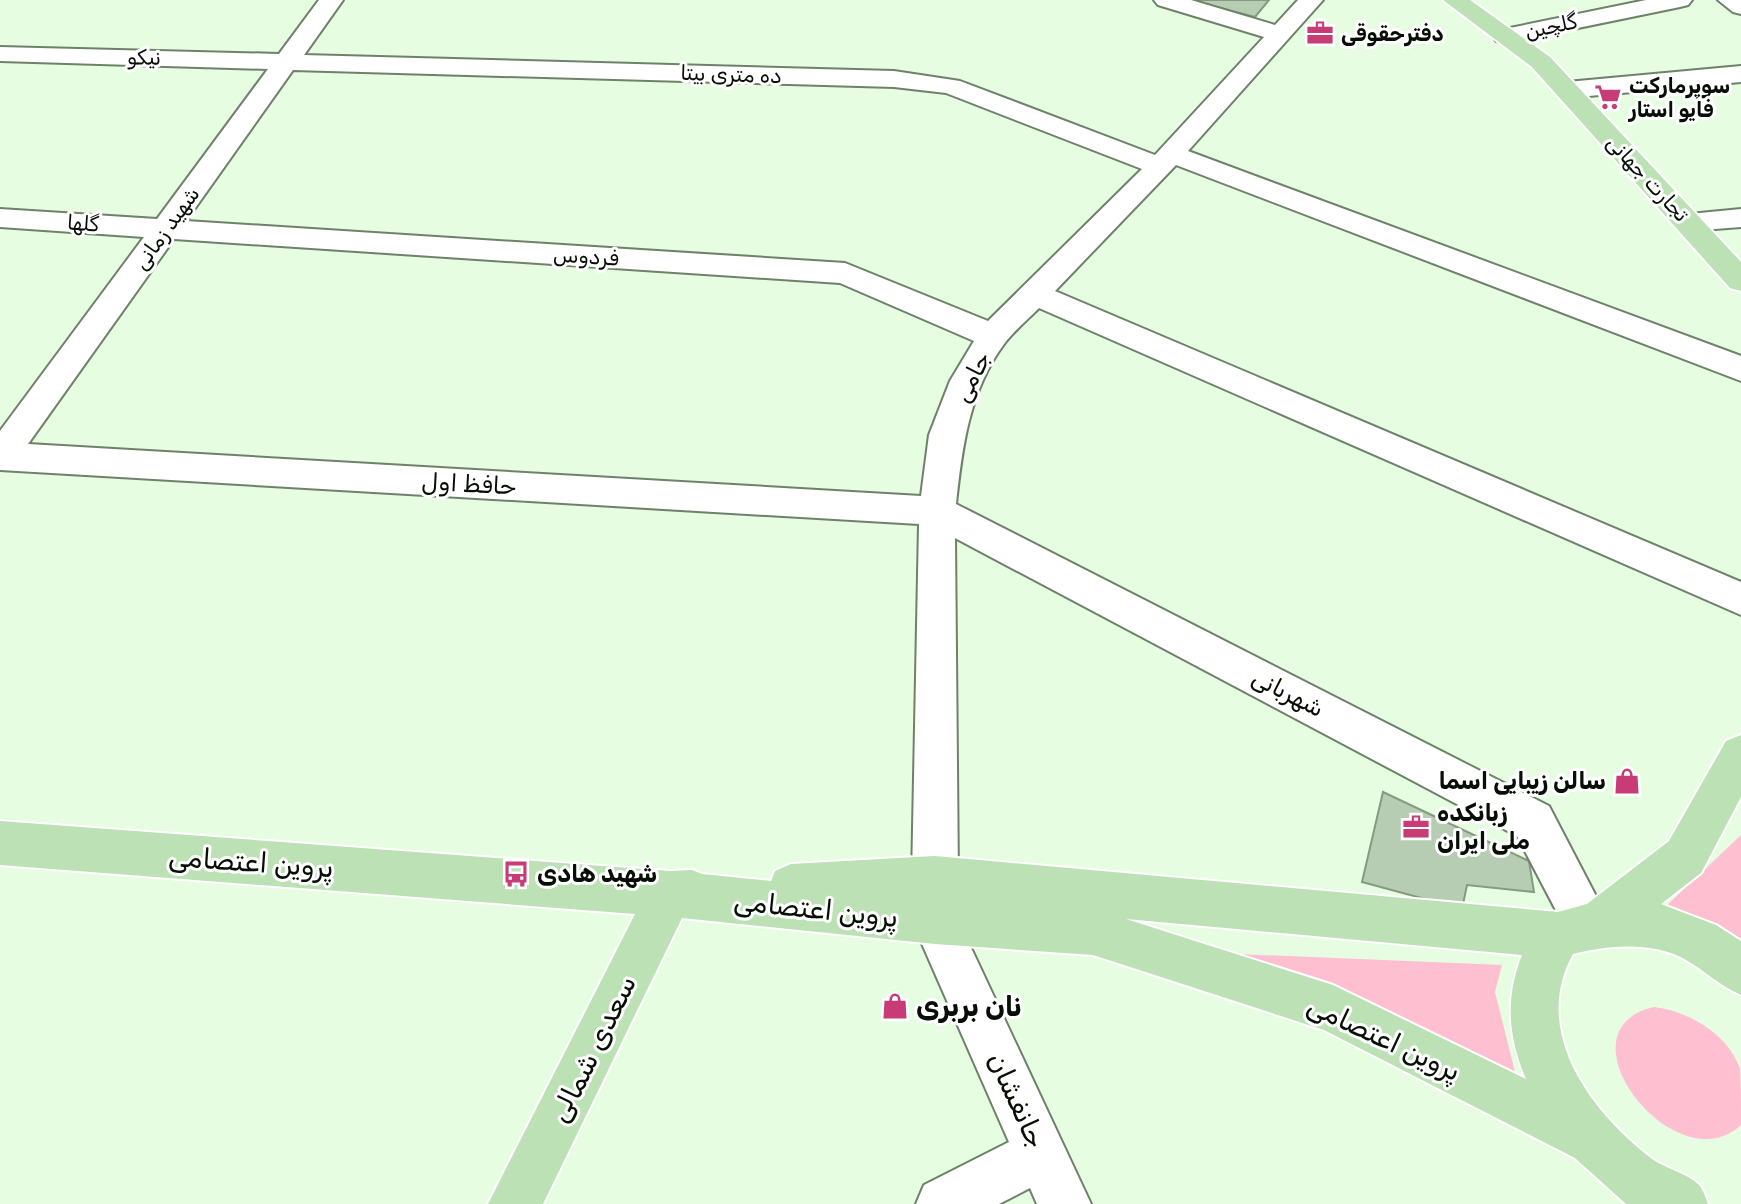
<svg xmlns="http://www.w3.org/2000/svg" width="1741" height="1204" viewBox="0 0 1741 1204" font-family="Rubik,Vazirmatn,sans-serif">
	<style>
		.green { fill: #febfd1 }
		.building { fill: #b7cdb3; stroke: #859a81; stroke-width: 2 }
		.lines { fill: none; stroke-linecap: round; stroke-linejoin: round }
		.minor-casing { stroke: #6e826a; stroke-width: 4 }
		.major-casing { stroke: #fff; stroke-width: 4 }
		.minor { fill: #fff; fill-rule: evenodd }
		.major { fill: #bbe1b4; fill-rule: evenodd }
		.labels { text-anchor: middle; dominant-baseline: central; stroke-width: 6; stroke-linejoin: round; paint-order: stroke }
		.far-street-label { font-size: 21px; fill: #070e06; stroke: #fff }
		.far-poi-label { font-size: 21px; font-weight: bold; fill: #070e06; stroke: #fff; text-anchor: start }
		.street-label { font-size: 24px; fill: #070e06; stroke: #fff }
		.poi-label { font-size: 24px; font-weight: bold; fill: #070e06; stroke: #fff; text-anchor: start }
		.near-street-label { font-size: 28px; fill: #070e06; stroke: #fff }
		.near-poi-label { font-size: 28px; font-weight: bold; fill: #070e06; stroke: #fff; text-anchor: start }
	</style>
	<rect width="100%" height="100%" fill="#e6fde1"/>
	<g class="green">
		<polygon points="1741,835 1741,946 1664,908"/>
		<polygon points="1237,954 1502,965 1495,992 1515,1072"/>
		<path d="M 1654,1007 C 1688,1011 1728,1034 1740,1069 C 1741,1084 1741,1109 1741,1125 C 1676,1186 1553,1030 1654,1007 Z"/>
	</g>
	<g class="building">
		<polygon points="1190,0 1269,0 1255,17"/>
		<polygon points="1383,792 1529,861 1534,892 1467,885 1462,909 1362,882"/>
	</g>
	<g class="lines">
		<g class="minor-casing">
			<g id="minor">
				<path d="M 319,0 L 343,0 L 304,55 L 894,71 L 960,81 L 1155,155 L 1264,37 L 1158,5 L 1154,0 L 1191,0 L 1275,25 L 1298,0 L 1323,0 L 1188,151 L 1741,356 L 1741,381 L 1176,165 L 1055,291 L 1741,582 L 1741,615 L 1039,308 C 1027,320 1014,331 1004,344 C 969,391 962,448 956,504 L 1549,806 L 1611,925 L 1604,941 L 1588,948 L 1572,941 L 1517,836 L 955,538 L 958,879 L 951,895 L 940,900 L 951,905 L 1091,1204 L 1037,1204 L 1030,1188 L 999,1204 L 916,1204 L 924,1185 L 1009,1142 L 912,921 L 919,905 L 930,900 L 919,895 L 912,879 L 919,524 L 0,470 L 0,431 L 144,237 L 0,227 L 0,209 L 157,219 L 268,69 L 0,61 L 0,47 L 279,54 ZM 293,70 L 894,87 L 946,93 L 1142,169 L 988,321 L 845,263 L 186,221 ZM 174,239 L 840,283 L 974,341 L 950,381 L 929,435 L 921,496 L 28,444 Z"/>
				<polygon points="1646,0 1692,0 1688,5 1680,7 1505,43 1496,41 1493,36 1496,31 1505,29"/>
				<polygon points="1718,0 1741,0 1741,14 1733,12"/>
				<polygon points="1741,66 1741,82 1567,98 1558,95 1554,90 1558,85 1567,82"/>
				<polygon points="1741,209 1741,227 1689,231 1679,229 1675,222 1679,215"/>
			</g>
		</g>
		<g class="major-casing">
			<g id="major">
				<polygon points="1443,0 1470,0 1550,57 1741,262 1741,291 1730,288 1532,67"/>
				<path d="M 1741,735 L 1741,797 L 1701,873 L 1661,904 L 1716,925 L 1741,941 L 1741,995 C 1720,986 1705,971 1686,960 C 1654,941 1607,945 1573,954 C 1530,1032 1591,1112 1652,1159 C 1666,1169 1687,1173 1699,1185 C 1703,1189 1706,1199 1708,1204 L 1626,1204 L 1575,1158 L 1324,1030 L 1093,955 L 935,944 L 682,918 L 543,1204 L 488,1204 L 635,914 L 0,865 L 0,821 L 670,871 L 692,870 L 702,874 L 771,881 L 775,871 L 791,864 L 935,856 L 1558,912 L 1587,904 L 1669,841 L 1726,741 ZM 1126,919 L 1522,955 C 1505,998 1508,1037 1526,1079 L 1333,985 Z"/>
			</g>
		</g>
		<use href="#minor" class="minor"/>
		<use href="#major" class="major"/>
	</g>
	<defs>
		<g id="office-bare" transform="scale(2.1)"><path d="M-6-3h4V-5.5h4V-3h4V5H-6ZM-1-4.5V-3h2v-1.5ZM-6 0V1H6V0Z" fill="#c73c74" stroke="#fff" stroke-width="2.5" paint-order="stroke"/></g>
		<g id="supermarket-bare" transform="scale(2.1)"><path d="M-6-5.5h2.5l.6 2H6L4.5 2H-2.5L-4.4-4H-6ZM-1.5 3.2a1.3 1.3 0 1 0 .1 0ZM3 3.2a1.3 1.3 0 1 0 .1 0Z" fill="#c73c74" stroke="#fff" stroke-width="2.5" paint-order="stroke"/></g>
		<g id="shop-bare" transform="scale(2.1)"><path d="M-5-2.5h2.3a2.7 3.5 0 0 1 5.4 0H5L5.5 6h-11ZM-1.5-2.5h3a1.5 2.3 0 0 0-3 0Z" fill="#c73c74" stroke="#fff" stroke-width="2.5" paint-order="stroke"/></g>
		<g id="bus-bare" transform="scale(2.1)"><path d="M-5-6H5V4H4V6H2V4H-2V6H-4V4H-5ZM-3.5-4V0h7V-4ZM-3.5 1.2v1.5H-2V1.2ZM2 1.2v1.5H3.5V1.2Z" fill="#c73c74" stroke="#fff" stroke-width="2.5" paint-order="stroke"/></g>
	</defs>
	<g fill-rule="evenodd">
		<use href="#office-bare" x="1320" y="33"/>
		<use href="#supermarket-bare" x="1608" y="97"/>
		<use href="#shop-bare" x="1627" y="781"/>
		<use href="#office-bare" x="1416" y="827"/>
		<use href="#bus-bare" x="516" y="874"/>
		<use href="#shop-bare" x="895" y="1006"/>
	</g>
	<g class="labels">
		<g class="far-street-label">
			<text transform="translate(1551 26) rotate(-12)">گلچین</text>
			<text transform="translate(144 57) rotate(1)">نیکو</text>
			<text transform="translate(731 74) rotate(2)">ده متری بیتا</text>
			<text transform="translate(1648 178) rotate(47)">تجارت جهانی</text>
			<text transform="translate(83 223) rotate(4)">گلها</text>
			<text transform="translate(166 228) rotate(-54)">شهید زمانی</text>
			<text transform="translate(586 256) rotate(4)">فردوس</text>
		</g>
		<g class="far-poi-label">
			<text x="1341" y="33">دفترحقوقی</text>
			<text x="1629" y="85">سوپرمارکت<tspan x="1629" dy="24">فایو استار</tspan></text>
		</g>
		<g class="street-label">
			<text transform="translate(972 377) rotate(-63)">جامی</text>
			<text transform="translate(469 484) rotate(3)">حافظ اول</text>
			<text transform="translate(1288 693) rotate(27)">شهربانی</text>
		</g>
		<g class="poi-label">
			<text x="1606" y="781" text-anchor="end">سالن زیبایی اسما</text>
			<text x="1437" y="813">زبانکده<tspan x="1437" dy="28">ملی ایران</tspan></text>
			<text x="537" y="874">شهید هادی</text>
		</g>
		<g class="near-street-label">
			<text transform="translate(251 862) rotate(4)">پروین اعتصامى</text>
			<text transform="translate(816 909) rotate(6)">پروین اعتصامى</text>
			<text transform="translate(1384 1038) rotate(25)">پروین اعتصامى</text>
			<text transform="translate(593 1049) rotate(-64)">سعدى شمالى</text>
			<text transform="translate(1017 1100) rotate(65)">جانفشان</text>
		</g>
		<g class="near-poi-label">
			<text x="916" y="1006">نان بربری</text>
		</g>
	</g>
</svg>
